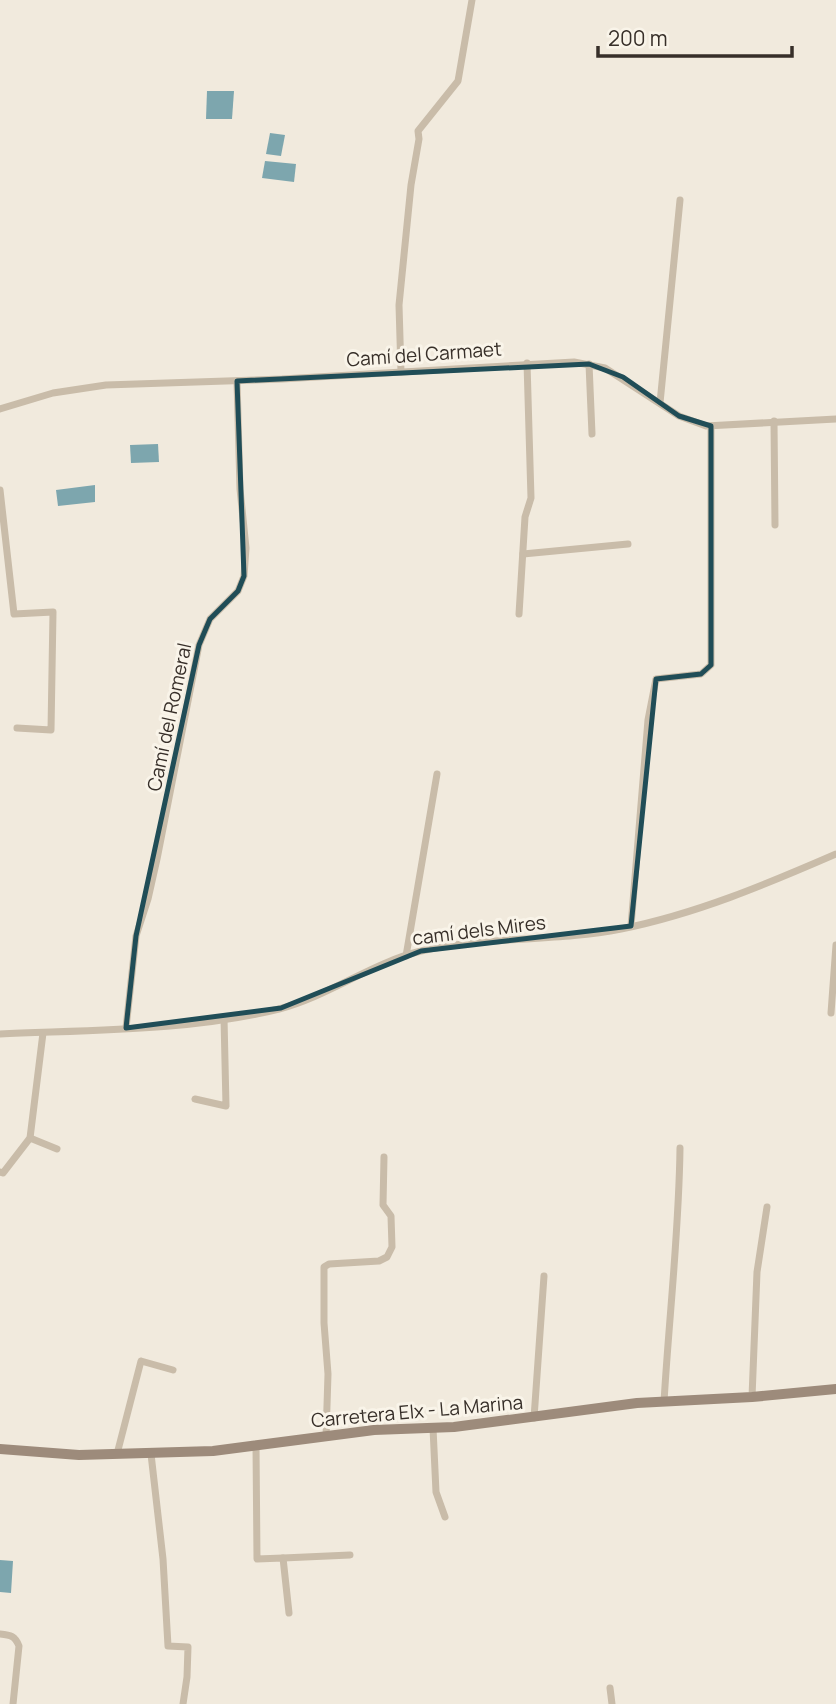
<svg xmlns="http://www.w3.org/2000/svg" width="836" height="1704" viewBox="0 0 836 1704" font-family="Manrope,sans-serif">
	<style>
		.water { fill: #7da6ae }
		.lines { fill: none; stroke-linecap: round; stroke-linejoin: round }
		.minor { stroke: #c9bca9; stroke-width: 7 }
		.secondary { stroke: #9d8b7b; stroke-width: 10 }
		.marked { fill: none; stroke: #204d57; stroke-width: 5; stroke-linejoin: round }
		.labels { text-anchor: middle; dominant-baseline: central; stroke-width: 6; stroke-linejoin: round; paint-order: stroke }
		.street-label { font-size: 19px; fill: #372f29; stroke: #f9f4e9 }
	</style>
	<rect width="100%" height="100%" fill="#f1eadd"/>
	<g class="water">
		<polygon points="207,91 234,91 232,119 206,119"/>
		<polygon points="270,133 285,135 281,156 266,154"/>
		<polygon points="265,161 296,164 294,182 262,178"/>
		<polygon points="158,444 159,462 131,463 130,445"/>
		<polygon points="95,485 95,502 58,506 56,490"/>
		<polygon points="0,1560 13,1561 11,1593 0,1592"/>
	</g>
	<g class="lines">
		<g class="minor">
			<polyline points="589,364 592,434"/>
			<polyline points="401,372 399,305 411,185 419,139 418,131 458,81 472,0"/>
			<polyline points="660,403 680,200"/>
			<polyline points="0,409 53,393 106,385 282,379 574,362 605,368 679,416 706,426 836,419"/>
			<polyline points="774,421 775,525"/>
			<polyline points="0,490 14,614 53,612 51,730 17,728"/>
			<polyline points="523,554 628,544"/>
			<polyline points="519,614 525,517 531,498 527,363"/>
			<polyline points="631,926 648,720 656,679 701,674 711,665 711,426"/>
			<polyline points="406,956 437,774"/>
			<polyline points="831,1013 836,945"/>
			<polyline points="126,1028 136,936 148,899 157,859 199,645 210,619 238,591 244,576 246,548 240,489 237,381"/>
			<path d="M 0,1034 C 91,1030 191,1031 279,1009 C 329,996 371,963 421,951 C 487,936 556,942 621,929 C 696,914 767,884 836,854"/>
			<polyline points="195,1099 226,1106 224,1018"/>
			<polyline points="30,1138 57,1149"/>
			<polyline points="0,1172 3,1173 30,1138 43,1033"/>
			<polyline points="752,1397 757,1272 767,1207"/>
			<path d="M 664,1402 C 669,1317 679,1233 680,1148"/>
			<polyline points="534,1418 544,1276"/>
			<polyline points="433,1428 436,1492 445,1517"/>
			<polyline points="326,1437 328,1374 324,1323 324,1267 329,1264 379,1261 387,1257 392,1247 391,1216 383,1205 384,1157"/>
			<polyline points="256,1446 257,1559 283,1558 289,1613"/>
			<polyline points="117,1454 141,1361 173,1370"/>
			<polyline points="151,1454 163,1559 168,1646 188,1647 187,1677 183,1704"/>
			<polyline points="283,1558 350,1555"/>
			<path d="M 0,1634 C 11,1635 15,1636 19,1646 L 13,1704"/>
			<polyline points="610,1688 612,1704"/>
		</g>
		<polyline class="secondary" points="0,1449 79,1455 213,1451 374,1430 454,1427 637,1403 752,1397 836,1389"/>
	</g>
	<path class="marked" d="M 589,364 L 623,377 L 679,416 L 711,426 L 711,665 L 701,674 L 656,679 L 631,926 L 421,951 L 281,1008 L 126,1028 L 136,936 L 199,645 L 210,619 L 238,591 L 244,576 L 237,381 Z"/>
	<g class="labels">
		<g class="street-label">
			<text transform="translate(424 354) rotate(-4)">Camí del Carmaet</text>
			<text transform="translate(169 717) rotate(-78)">Camí del Romeral</text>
			<text transform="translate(479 930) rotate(-7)">camí dels Mires</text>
			<text transform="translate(417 1411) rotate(-5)">Carretera Elx - La Marina</text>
		</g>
	</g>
	<path d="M598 46v10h194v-10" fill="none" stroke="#372f29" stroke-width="3.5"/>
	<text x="608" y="46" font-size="21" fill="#372f29" stroke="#f9f4e9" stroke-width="5" paint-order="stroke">200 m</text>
</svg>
